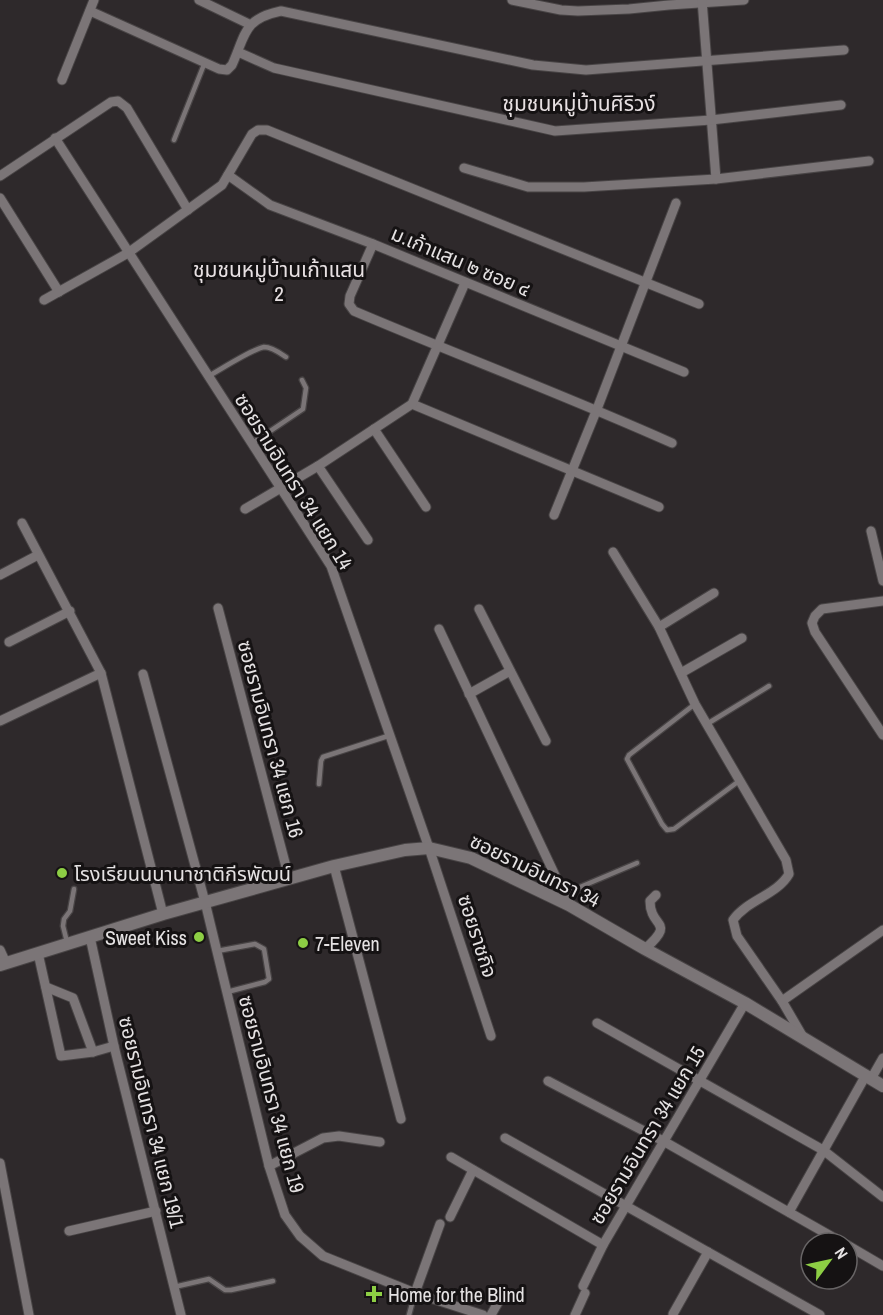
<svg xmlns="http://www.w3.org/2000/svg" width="883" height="1315" viewBox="0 0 883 1315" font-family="'Archivo Narrow','Noto Sans Thai',sans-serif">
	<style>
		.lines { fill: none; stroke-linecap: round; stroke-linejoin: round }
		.service-casing { stroke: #484445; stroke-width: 7 }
		.minor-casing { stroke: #484445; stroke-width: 11 }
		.tertiary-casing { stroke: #484445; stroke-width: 14 }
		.service { stroke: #7b7577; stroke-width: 4.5 }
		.minor { stroke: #7b7577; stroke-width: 9 }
		.tertiary { stroke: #7b7577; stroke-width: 12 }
		.poi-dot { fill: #8dce44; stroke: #151213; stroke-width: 2 }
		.labels { text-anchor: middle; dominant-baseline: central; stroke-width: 6; stroke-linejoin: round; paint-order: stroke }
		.street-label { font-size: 20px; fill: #e5e2e3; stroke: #151213 }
		.poi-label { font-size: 20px; fill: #e5e2e3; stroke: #151213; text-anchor: start }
		.neighbourhood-label { font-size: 21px; fill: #e7e0e2; stroke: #151213 }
	</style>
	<rect width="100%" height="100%" fill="#2e292b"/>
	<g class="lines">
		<g class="service-casing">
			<g id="service">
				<polyline points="174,140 205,62"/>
				<path d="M 207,377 C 220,370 252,349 264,347 C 272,347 280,353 286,357"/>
				<polyline points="251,444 303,409 306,388 302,380"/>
				<polyline points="695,704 629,755 627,759 662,824 667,830 674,829 739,781"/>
				<polyline points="707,724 769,686"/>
				<polyline points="319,784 321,761 323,757 391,735"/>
				<polyline points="566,893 637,863"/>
				<polyline points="67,942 63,926 64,919 70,911 74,889"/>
				<polyline points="217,951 255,944 264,949 269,979 265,982 227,992"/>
				<polyline points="174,1287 209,1279 225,1290 231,1290 273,1281"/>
				<polyline points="409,1315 415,1293"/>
			</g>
		</g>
		<g class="minor-casing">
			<g id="minor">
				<polyline points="199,0 249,24"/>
				<polyline points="512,0 561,10 578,11 629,9 669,5 744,0"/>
				<polyline points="702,0 716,179"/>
				<path d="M 90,11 L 219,69 L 227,70 L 232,65 C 246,34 243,19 281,11 L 533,65 L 586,70 L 844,50"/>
				<polyline points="238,52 274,68 555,131 711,120 841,105"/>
				<polyline points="62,80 94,0"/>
				<polyline points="55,138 331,566 429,848 491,1036"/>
				<polyline points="464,168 528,187 584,187 716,179 869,161"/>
				<polyline points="228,175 270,205 373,244 684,372"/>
				<polyline points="0,176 111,102 118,101 127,108 188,210"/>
				<polyline points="0,198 59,292"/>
				<path d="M 373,244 L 350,296 L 349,304 L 354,311 C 460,356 567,396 672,443"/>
				<polyline points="44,300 128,253 222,185 252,134 258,130 267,130 699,304"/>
				<polyline points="412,404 659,507"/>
				<polyline points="374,429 426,507"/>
				<polyline points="318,466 368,540"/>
				<polyline points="245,509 318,466 412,404 465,283"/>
				<polyline points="554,515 597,409 676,203"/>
				<polyline points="22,523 101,673 163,914"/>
				<polyline points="871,531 883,581"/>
				<path d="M 613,552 L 659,627 L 695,704 L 786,860 L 789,874 C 777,895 747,900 733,920 L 737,936 L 782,1001 L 803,1037"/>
				<polyline points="0,575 38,555"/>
				<polyline points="883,601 822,609 815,616 812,623 815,632 883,735"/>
				<polyline points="218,608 289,878"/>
				<polyline points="479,609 546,741"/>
				<polyline points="659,627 714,593"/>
				<polyline points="439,629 569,905"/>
				<polyline points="9,642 70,611"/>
				<polyline points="681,673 742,638"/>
				<polyline points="143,674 205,902 269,1166 285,1215 300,1236 323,1256 415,1293 483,1315"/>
				<polyline points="469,694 510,671"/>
				<polyline points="0,721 101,673"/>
				<polyline points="334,866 401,1119"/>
				<polyline points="90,937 114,1046 181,1315"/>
				<path d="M 645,949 C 677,920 650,929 650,901 L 656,895"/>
				<polyline points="0,950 6,963"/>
				<polyline points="38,953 61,1056 93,1052 114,1046"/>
				<polyline points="46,987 73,998 93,1052"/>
				<polyline points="782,1001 883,930"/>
				<polyline points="597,1023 823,1150 883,1197"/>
				<polyline points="871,1079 883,1058"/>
				<polyline points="548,1081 665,1142 843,1243"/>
				<polyline points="505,1138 820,1315"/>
				<polyline points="451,1157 603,1245"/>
				<polyline points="0,1163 29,1315"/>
				<polyline points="269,1166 323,1138 339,1136 380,1142"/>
				<polyline points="789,1212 866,1075"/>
				<polyline points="450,1217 473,1170"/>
				<polyline points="69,1231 156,1211"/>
				<polyline points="847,1245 883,1266"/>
				<polyline points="583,1286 603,1245 745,1003"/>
				<polyline points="415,1293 440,1224"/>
				<polyline points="673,1314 708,1252"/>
				<polyline points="491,1315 500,1299"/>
				<polyline points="575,1315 585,1293"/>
			</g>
		</g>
		<g class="tertiary-casing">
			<polyline id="tertiary" points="0,965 163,914 334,866 405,850 429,848 471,858 569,905 645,949 745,1003 883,1086"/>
		</g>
		<use href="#service" class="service"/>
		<use href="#minor" class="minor"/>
		<use href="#tertiary" class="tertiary"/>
	</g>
	<g class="poi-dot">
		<circle cx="62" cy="873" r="6"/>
		<circle cx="199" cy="937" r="6"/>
		<circle cx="303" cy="943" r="6"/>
		<path d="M371 1285h6v6h6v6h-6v6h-6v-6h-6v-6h6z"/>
	</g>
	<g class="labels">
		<g class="street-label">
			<text transform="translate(461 261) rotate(23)">ม.เก้าแสน ๒ ซอย ๔</text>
			<text transform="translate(294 481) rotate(58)">ซอยรามอินทรา 34 แยก 14</text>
			<text transform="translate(271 739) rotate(75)">ซอยรามอินทรา 34 แยก 16</text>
			<text transform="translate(535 870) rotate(26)">ซอยรามอินทรา 34</text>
			<text transform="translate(478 936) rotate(72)">ซอยราชกิจ</text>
			<text transform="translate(272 1094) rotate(75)">ซอยรามอินทรา 34 แยก 19</text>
			<text transform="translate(152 1122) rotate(76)">ซอยรามอินทรา 34 แยก 19/1</text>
			<text transform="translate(647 1135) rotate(-59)">ซอยรามอินทรา 34 แยก 15</text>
		</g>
		<g class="poi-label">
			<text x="74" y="873">โรงเรียนนนานาชาติกีรพัฒน์</text>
			<text x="187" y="937" text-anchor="end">Sweet Kiss</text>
			<text x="315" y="943">7-Eleven</text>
			<text x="388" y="1294">Home for the Blind</text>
		</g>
		<g class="neighbourhood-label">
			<text x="579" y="103">ชุมชนหมู่บ้านศิริวง์</text>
			<text x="279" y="269">ชุมชนหมู่บ้านเก้าแสน<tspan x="279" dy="24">2</tspan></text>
		</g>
	</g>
	<g transform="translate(829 1261) rotate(57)"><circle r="28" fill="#151213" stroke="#686566" stroke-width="1.5"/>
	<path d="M0-4.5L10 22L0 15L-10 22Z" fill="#8dce44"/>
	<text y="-9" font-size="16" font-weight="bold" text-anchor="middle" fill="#e5e2e3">N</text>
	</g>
</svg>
